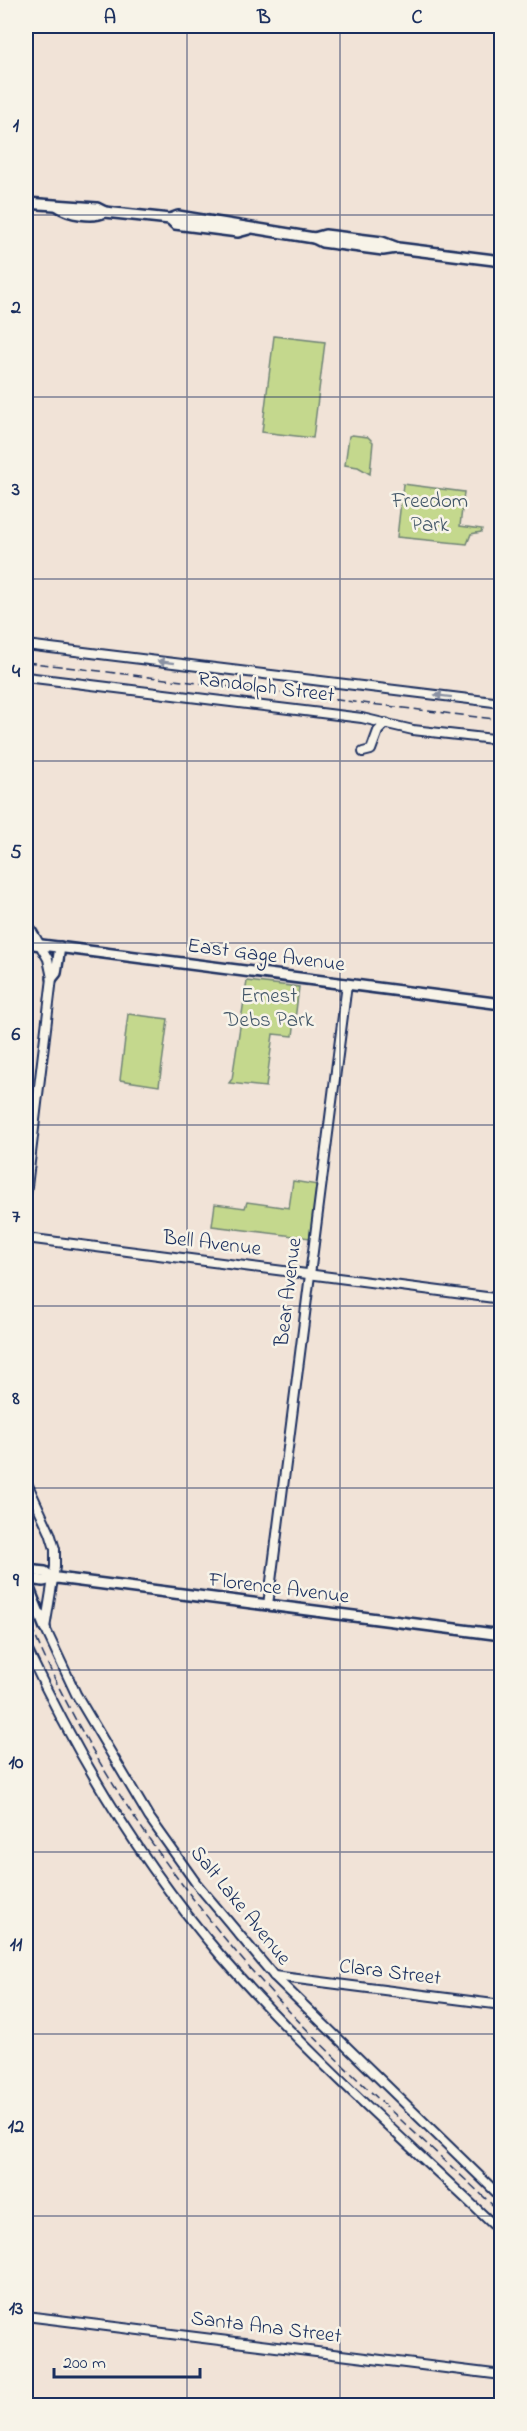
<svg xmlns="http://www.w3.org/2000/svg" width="527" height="2431" viewBox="0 0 527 2431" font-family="'Indie Flower',sans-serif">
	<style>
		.green { fill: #c4d88d; stroke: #708476; stroke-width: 1.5 }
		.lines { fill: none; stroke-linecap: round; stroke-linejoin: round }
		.minor-casing { stroke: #1b2f5e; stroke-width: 12 }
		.major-casing { stroke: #1b2f5e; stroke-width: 14 }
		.minor { stroke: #f7f3e8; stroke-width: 8 }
		.major { stroke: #f7f3e8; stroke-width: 9 }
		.rail { stroke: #1b2f5e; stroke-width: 1.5; stroke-dasharray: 9 4.5; stroke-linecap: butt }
		.oneway { fill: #8991a3 }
		.grid { fill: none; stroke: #1b2f5e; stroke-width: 1.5; stroke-opacity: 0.55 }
		.labels { text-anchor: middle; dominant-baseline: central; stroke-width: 5; stroke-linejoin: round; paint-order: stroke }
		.park-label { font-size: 21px; fill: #45596a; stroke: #f7f3e8 }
		.street-label { font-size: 21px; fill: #1b2f5e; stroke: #f7f3e8 }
		.neatline { fill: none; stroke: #1b2f5e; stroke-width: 2 }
		.grid-label { font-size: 20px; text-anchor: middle; font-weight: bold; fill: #1b2f5e }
	</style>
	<rect width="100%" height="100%" fill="#f1e3d7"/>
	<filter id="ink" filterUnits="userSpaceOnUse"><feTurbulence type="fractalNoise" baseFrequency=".0167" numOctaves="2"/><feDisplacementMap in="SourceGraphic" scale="12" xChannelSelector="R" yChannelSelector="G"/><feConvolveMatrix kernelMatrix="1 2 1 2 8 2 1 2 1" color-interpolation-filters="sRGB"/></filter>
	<g filter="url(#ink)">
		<g class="green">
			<polygon points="274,336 325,342 313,438 262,432"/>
			<polygon points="352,435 368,437 373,442 370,474 358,467 345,465 349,436"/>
			<polygon points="403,484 464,492 460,526 482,529 481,532 471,534 467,544 397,537"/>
			<polygon points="247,981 299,987 293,1036 273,1034 266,1087 229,1083 232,1079"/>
			<polygon points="128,1014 168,1019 159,1086 120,1080"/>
			<polygon points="293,1181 318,1185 310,1238 212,1226 215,1204 245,1208 247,1202 289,1208"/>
		</g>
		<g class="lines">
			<g class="minor-casing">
				<g id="minor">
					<polyline points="26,645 502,703"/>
					<polyline points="26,677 362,718 413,730 502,740"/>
					<polyline points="363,752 371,750 378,731 386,723"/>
					<polyline points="26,921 48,959 52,978 26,1195"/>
					<polyline points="26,1238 502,1299"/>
					<polyline points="26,1481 50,1533 55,1549 55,1567 45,1628 76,1694 149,1817 196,1883 274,1976 502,2198"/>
					<polyline points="268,1605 347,984"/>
					<path d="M 26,1647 C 78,1758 141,1863 221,1956 C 307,2055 407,2142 502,2233"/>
					<polyline points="274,1976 502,2005"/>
					<polyline points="26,2316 502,2375"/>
				</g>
			</g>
			<g class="major-casing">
				<g id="major">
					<polyline points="26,203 97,208 105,212 170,219 178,216 314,238 325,235 382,242 398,248 502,261"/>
					<path d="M 58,206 C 69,214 93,218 105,212"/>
					<polyline points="170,219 175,224 238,232 249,229"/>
					<polyline points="314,238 322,242 383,250 396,248"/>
					<polyline points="26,943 502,1004"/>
					<polyline points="52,978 56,973 60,947"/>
					<polyline points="26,1570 45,1572 53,1578"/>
					<polyline points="26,1578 43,1581 57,1578 502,1635"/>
					<polyline points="26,1581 45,1628"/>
				</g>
			</g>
			<use href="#minor" class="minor"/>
			<use href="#major" class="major"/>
			<g class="rail">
				<polyline points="26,662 502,720"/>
				<path d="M 26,1614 C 79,1746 161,1866 254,1973 C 330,2059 419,2135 502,2214"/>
			</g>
		</g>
		<defs><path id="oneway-solid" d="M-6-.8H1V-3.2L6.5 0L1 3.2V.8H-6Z" transform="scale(1.5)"/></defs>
		<g class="oneway">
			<use href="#oneway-solid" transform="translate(166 662) rotate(-173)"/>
			<use href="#oneway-solid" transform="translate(443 696) rotate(-173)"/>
		</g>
	</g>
	<path class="grid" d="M 187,26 L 187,2406M 340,26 L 340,2406M 26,215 L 502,215M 26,397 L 502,397M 26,579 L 502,579M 26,761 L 502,761M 26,943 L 502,943M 26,1125 L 502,1125M 26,1306 L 502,1306M 26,1488 L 502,1488M 26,1670 L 502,1670M 26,1852 L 502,1852M 26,2034 L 502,2034M 26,2216 L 502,2216"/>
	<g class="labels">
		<g class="park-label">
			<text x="430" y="502">Freedom<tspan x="430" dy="24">Park</tspan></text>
			<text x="269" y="997">Ernest<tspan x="269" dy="24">Debs Park</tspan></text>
		</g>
		<g class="street-label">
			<text transform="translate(266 688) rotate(7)">Randolph Street</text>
			<text transform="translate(266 956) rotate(7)">East Gage Avenue</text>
			<text transform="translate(212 1244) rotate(7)">Bell Avenue</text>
			<text transform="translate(289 1292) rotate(-83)">Bear Avenue</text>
			<text transform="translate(279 1589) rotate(7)">Florence Avenue</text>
			<text transform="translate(240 1906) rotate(51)">Salt Lake Avenue</text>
			<text transform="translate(390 1973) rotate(7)">Clara Street</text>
			<text transform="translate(266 2328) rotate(7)">Santa Ana Street</text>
		</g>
	</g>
	<rect width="527" height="2431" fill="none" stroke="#f7f3e8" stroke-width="66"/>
	<path d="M54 2368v9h146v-9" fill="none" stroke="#1b2f5e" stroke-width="3"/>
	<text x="63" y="2368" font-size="18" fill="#1b2f5e" stroke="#f7f3e8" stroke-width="4.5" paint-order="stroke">200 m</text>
	<rect x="33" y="33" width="461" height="2365" class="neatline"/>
	<g class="grid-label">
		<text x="110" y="23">A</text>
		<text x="264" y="23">B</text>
		<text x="417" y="23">C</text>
		<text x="16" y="131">1</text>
		<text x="16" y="313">2</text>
		<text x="16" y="495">3</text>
		<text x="16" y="677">4</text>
		<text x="16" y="858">5</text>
		<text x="16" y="1040">6</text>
		<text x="16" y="1222">7</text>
		<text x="16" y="1404">8</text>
		<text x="16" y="1586">9</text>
		<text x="16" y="1768">10</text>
		<text x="16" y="1950">11</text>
		<text x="16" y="2132">12</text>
		<text x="16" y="2314">13</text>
	</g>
</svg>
